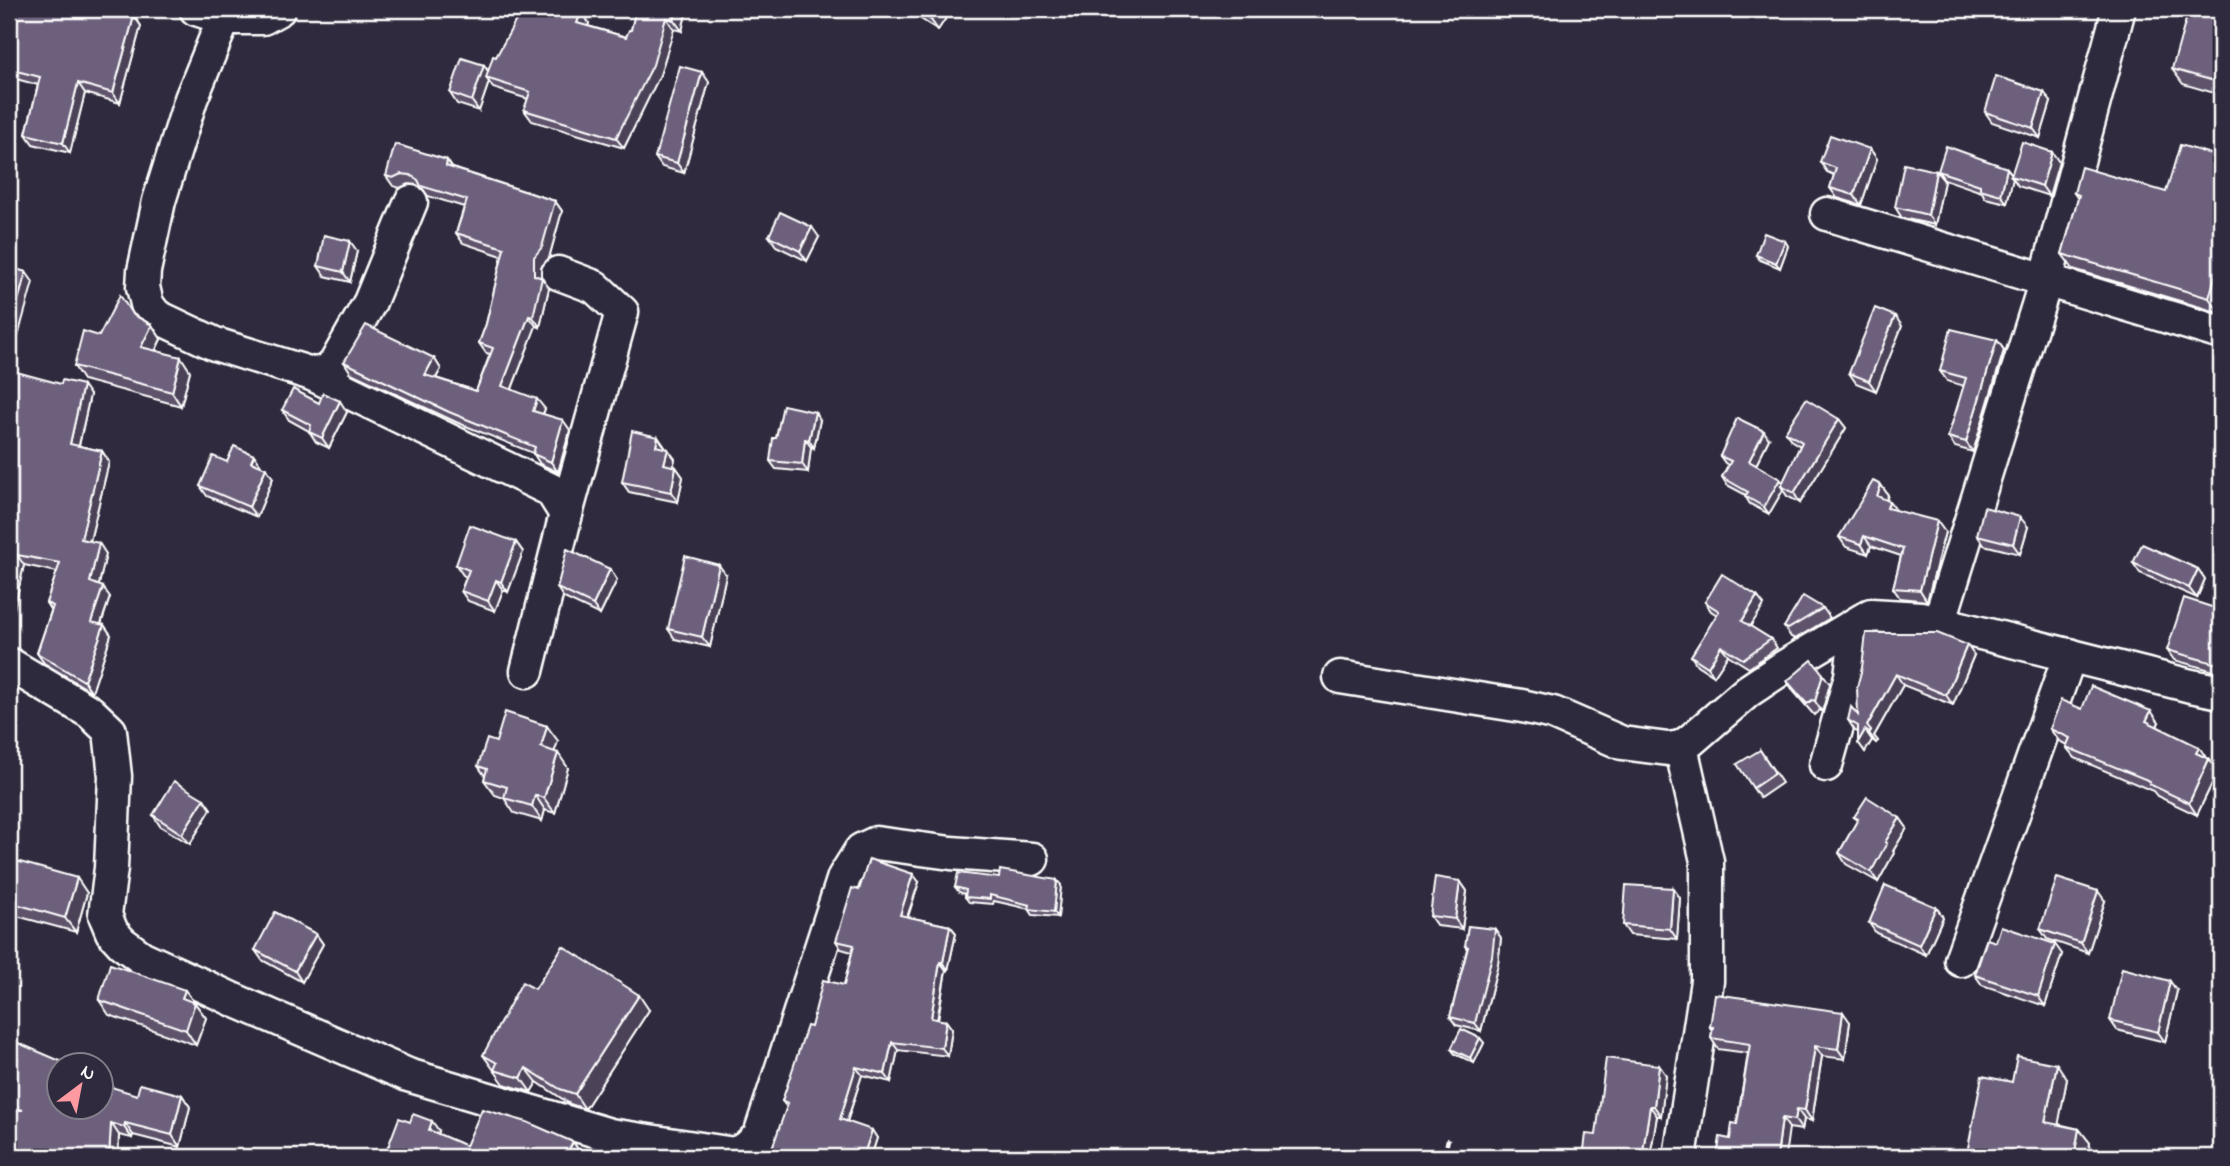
<svg xmlns="http://www.w3.org/2000/svg" width="2230" height="1166" viewBox="0 0 2230 1166" font-family="'Indie Flower',sans-serif">
	<style>
		.lines { fill: none; stroke-linecap: round; stroke-linejoin: round }
		.minor-casing { stroke: #fff; stroke-width: 37 }
		.path { stroke: #fff; stroke-width: 4.5; stroke-dasharray: 7 5; stroke-linecap: butt }
		.minor { stroke: #2f2a3d; stroke-width: 32 }
		.wall { fill: #5e536c; stroke: #fff; stroke-width: 2 }
		.shaded-wall { fill: #4c4358; stroke: #fff; stroke-width: 2 }
		.building { fill: #6d607d; stroke: #fff; stroke-width: 2 }
	</style>
	<rect width="100%" height="100%" fill="#2f2a3d"/>
	<filter id="ink" filterUnits="userSpaceOnUse"><feTurbulence type="fractalNoise" baseFrequency=".0143" numOctaves="2"/><feDisplacementMap in="SourceGraphic" scale="14" xChannelSelector="R" yChannelSelector="G"/><feConvolveMatrix kernelMatrix="1 2 1 2 8 2 1 2 1" color-interpolation-filters="sRGB"/></filter>
	<g filter="url(#ink)">
		<g class="lines">
			<g class="minor-casing">
				<g id="minor">
					<polyline points="196,9 224,18 263,18 279,9"/>
					<polyline points="224,18 191,99 159,201 144,271 143,287 147,304 156,316 215,344 312,374 326,372 335,364 370,302 411,202"/>
					<polyline points="1827,214 2221,333"/>
					<polyline points="558,273 595,287 622,312 566,514"/>
					<polyline points="312,374 551,490 566,514 527,671"/>
					<polyline points="1939,623 2046,280 2119,9"/>
					<polyline points="9,664 90,712 110,731 115,776 111,868 105,915 112,932 122,943 141,957 234,1000 408,1075 610,1135 734,1154 747,1148 760,1135 844,877 861,850 876,843 951,853 1032,859"/>
					<polyline points="1340,677 1522,706 1553,713 1622,743 1668,749 1681,747 1690,741 1748,691 1784,667 1871,615 1921,618 2191,686 2221,692"/>
					<polyline points="1826,765 1851,676 1857,625"/>
					<polyline points="1961,960 2070,655"/>
					<polyline points="1680,1157 1707,981 1707,861 1681,747"/>
				</g>
			</g>
			<polyline class="path" points="1444,1157 1449,1135"/>
			<use href="#minor" class="minor"/>
		</g>
		<g class="wall">
			<polygon points="636,9 687,9 682,31 674,29 660,75 624,148 532,121 524,110 528,99 493,88 489,82 479,111 457,104 450,93 484,65 488,71 496,57 576,11 589,23 588,26 626,37 631,30"/>
			<polygon points="905,9 952,9 938,30"/>
			<polygon points="134,16 141,26 120,103 85,93 70,153 33,144 26,134 38,85 9,77 9,36"/>
			<polygon points="2221,16 2221,95 2183,84 2172,69"/>
			<polygon points="709,82 684,173 662,167 655,157"/>
			<polygon points="2051,102 2040,138 1992,122 1985,112"/>
			<polygon points="1870,149 1877,159 1861,205 1837,198 1830,188 1834,175 1827,172 1820,162"/>
			<polygon points="2221,157 2221,307 2220,313 2073,269 2062,254 2078,199 2074,193 2166,192"/>
			<polygon points="2059,162 2049,196 2018,186 2013,178 2007,203 1985,198 1982,192 1944,179 1938,171 2007,168 2012,174"/>
			<polygon points="453,168 555,201 562,211 549,258 541,267 541,278 549,288 540,327 536,326 512,389 545,409 543,414 570,430 558,472 540,464 533,453 456,422 351,373 344,362 434,358 441,369 436,378 476,391 490,354 486,353 479,343 486,324 502,256 463,243 456,233 464,207 428,196 423,189 417,185 408,184 400,188 393,186 386,176"/>
			<polygon points="1936,171 1944,181 1935,225 1902,218 1895,207"/>
			<polygon points="769,236 819,237 807,261 776,246"/>
			<polygon points="1785,241 1788,246 1780,268 1760,260 1756,255"/>
			<polygon points="357,251 350,282 325,276 318,266"/>
			<polygon points="133,314 152,325 161,339 156,350 190,371 181,406 83,380 74,366 99,336"/>
			<polygon points="1902,326 1876,391 1856,383 1849,373"/>
			<polygon points="1997,340 2004,350 1973,452 1955,447 1948,437 1964,386 1947,381 1940,371"/>
			<polygon points="9,370 90,395 79,446 102,451 109,462 90,541 106,554 99,585 110,597 101,625 104,625 111,635 92,692 44,663 37,653 51,611 46,603 57,572 24,565 9,631"/>
			<polygon points="319,403 347,412 329,448 316,442 309,431 289,420 282,410"/>
			<polygon points="1839,419 1846,428 1800,503 1787,496 1783,490 1769,514 1750,504 1745,496 1746,495 1727,485 1722,477 1728,465 1725,463 1720,456 1769,439 1756,465 1780,479 1783,483 1800,446 1792,441 1785,432"/>
			<polygon points="820,420 814,448 811,447 808,472 776,469 770,461 776,438"/>
			<polygon points="658,437 665,448 675,459 673,466 676,467 683,477 678,502 629,492 622,482"/>
			<polygon points="254,455 261,466 273,478 257,517 207,496 200,486 227,462"/>
			<polygon points="1881,485 1888,495 1886,500 1889,501 1896,511 1945,532 1927,601 1900,598 1893,588 1901,556 1871,546 1868,554 1846,547 1839,537"/>
			<polygon points="2028,527 2020,554 1984,545 1977,535"/>
			<polygon points="516,542 523,552 508,592 503,590 495,611 468,601 461,591 466,577 463,575 456,565"/>
			<polygon points="2133,563 2198,569 2205,579 2197,598 2140,573"/>
			<polygon points="610,569 617,580 600,615 564,598 557,588"/>
			<polygon points="726,575 710,647 675,639 668,629"/>
			<polygon points="1757,596 1764,605 1750,626 1771,639 1777,648 1749,668 1728,655 1714,676 1697,665 1691,656 1717,615 1711,611 1705,602"/>
			<polygon points="1823,608 1830,618 1795,639 1791,637 1784,627"/>
			<polygon points="2221,610 2221,673 2174,660 2167,650"/>
			<polygon points="1974,655 1953,705 1903,685 1874,736 1878,741 1876,743 1872,740 1865,752 1858,742 1858,732 1855,731 1848,720 1858,715 1862,668"/>
			<polygon points="1787,681 1830,684 1822,712 1820,710 1814,715 1794,692"/>
			<polygon points="2082,709 2159,722 2157,727 2209,759 2218,771 2197,815 2157,796 2153,791 2075,758 2066,747 2067,745 2059,741 2050,729"/>
			<polygon points="558,741 554,752 568,768 555,813 545,810 542,821 514,813 504,798 495,795 484,780 485,776 478,766 496,742"/>
			<polygon points="1760,750 1782,783 1760,798 1753,788"/>
			<polygon points="204,799 211,809 190,844 160,826 153,815"/>
			<polygon points="1854,817 1900,818 1907,828 1893,851 1894,853 1878,882 1846,864 1839,853 1857,821"/>
			<polygon points="9,859 87,893 76,932 9,914"/>
			<polygon points="999,878 1061,885 1058,917 1033,915 1029,909 994,901 993,904 969,902 965,897 965,894 959,892 955,887"/>
			<polygon points="1460,881 1467,891 1462,929 1437,926 1430,916"/>
			<polygon points="919,882 908,917 950,926 956,933 948,970 946,970 938,1020 946,1021 952,1029 948,1056 898,1050 891,1082 862,1075 847,1122 877,1138 871,1157 769,1157 787,1107 782,1101 811,1027 844,985 852,952 841,949 836,941 859,890"/>
			<polygon points="1673,888 1680,898 1677,939 1630,935 1623,925"/>
			<polygon points="2105,901 2088,953 2047,939 2040,929"/>
			<polygon points="1936,907 1943,917 1926,955 1876,933 1869,923"/>
			<polygon points="1495,929 1501,938 1498,964 1481,1031 1456,1025 1450,1017 1467,949 1465,946"/>
			<polygon points="316,934 323,944 302,982 262,960 255,950"/>
			<polygon points="1996,942 2062,954 2045,1006 1982,985 1975,975"/>
			<polygon points="535,989 649,1010 585,1109 570,1104 537,1082 531,1092 504,1084 483,1055"/>
			<polygon points="2177,991 2165,1042 2117,1030 2110,1020"/>
			<polygon points="99,1000 194,1002 206,1018 196,1045 109,1015"/>
			<polygon points="1850,1022 1845,1059 1822,1056 1812,1121 1804,1119 1802,1130 1789,1128 1730,1139 1737,1124 1748,1053 1718,1049 1711,1038 1712,1031 1710,1027"/>
			<polygon points="1480,1038 1484,1043 1474,1063 1455,1054 1451,1049"/>
			<polygon points="9,1039 60,1107 137,1095 182,1095 190,1107 180,1147 133,1135 132,1138 119,1135 118,1157 9,1157"/>
			<polygon points="1666,1075 1661,1116 1657,1116 1650,1157 1583,1157 1596,1135"/>
			<polygon points="2067,1079 2058,1124 2079,1129 2090,1143 2087,1157 1969,1157 1967,1153 2012,1082"/>
			<polygon points="439,1131 438,1134 466,1146 573,1142 580,1152 577,1157 396,1157 388,1147"/>
		</g>
		<g class="shaded-wall">
			<polygon points="677,9 687,9 682,31 674,20"/>
			<polygon points="938,9 952,9 938,30 931,20"/>
			<polygon points="581,12 589,23 585,34 577,23"/>
			<polygon points="134,16 141,26 120,103 113,93"/>
			<polygon points="666,18 674,29 660,75 624,148 616,138"/>
			<polygon points="484,65 491,76 486,78 489,82 479,111 472,101"/>
			<polygon points="702,72 709,82 684,173 677,163"/>
			<polygon points="78,83 85,93 70,153 63,143"/>
			<polygon points="2044,92 2051,102 2040,138 2033,128"/>
			<polygon points="1870,149 1877,159 1861,205 1854,195"/>
			<polygon points="2052,152 2059,162 2049,196 2042,186"/>
			<polygon points="447,160 454,170 446,166"/>
			<polygon points="2007,168 2013,176 2011,176 2013,178 2007,203 2001,195"/>
			<polygon points="1936,171 1944,181 1935,225 1928,215"/>
			<polygon points="555,201 562,211 549,258 541,267 541,281 542,278 549,288 540,327 533,317 534,257"/>
			<polygon points="812,227 819,237 807,261 800,251"/>
			<polygon points="350,241 357,251 350,282 343,272"/>
			<polygon points="1785,241 1788,246 1780,268 1776,263"/>
			<polygon points="2221,256 2221,307 2220,313 2209,298"/>
			<polygon points="26,272 33,282 11,361 9,359 9,333"/>
			<polygon points="529,316 536,326 509,396 502,386"/>
			<polygon points="1895,316 1902,326 1876,391 1869,381"/>
			<polygon points="152,325 161,339 151,360 141,347"/>
			<polygon points="1997,340 2004,350 1973,452 1966,442"/>
			<polygon points="181,357 190,371 181,406 172,392"/>
			<polygon points="434,358 441,369 432,385 425,375"/>
			<polygon points="83,385 90,395 77,454 70,444"/>
			<polygon points="537,399 545,409 540,421 533,411"/>
			<polygon points="340,401 347,412 329,448 322,438"/>
			<polygon points="815,412 820,420 814,448 809,440"/>
			<polygon points="1839,419 1846,428 1800,503 1794,493"/>
			<polygon points="563,420 570,430 558,472 551,462"/>
			<polygon points="1764,431 1769,439 1754,469 1749,461"/>
			<polygon points="658,437 665,447 663,456 656,446"/>
			<polygon points="805,439 811,447 808,472 802,464"/>
			<polygon points="668,449 675,459 672,474 664,464"/>
			<polygon points="102,451 109,462 88,549 81,539"/>
			<polygon points="254,455 261,465 259,472 251,462"/>
			<polygon points="676,467 683,477 678,502 671,492"/>
			<polygon points="266,468 273,478 257,517 249,507"/>
			<polygon points="1780,479 1785,486 1781,486 1783,490 1769,514 1764,507"/>
			<polygon points="1881,485 1888,495 1884,506 1877,496"/>
			<polygon points="1889,501 1897,511 1887,508"/>
			<polygon points="2020,517 2028,527 2020,554 2013,544"/>
			<polygon points="1937,521 1945,532 1927,601 1920,590"/>
			<polygon points="1864,536 1871,546 1868,554 1861,544"/>
			<polygon points="516,542 523,552 508,592 501,582"/>
			<polygon points="99,543 106,554 97,593 90,582"/>
			<polygon points="17,555 24,565 9,631 9,591"/>
			<polygon points="719,565 726,575 710,647 702,637"/>
			<polygon points="610,569 617,580 600,615 593,605"/>
			<polygon points="2198,569 2205,579 2197,598 2189,588"/>
			<polygon points="496,580 503,590 495,611 488,601"/>
			<polygon points="103,587 110,597 98,632 91,622"/>
			<polygon points="1757,596 1764,605 1748,630 1742,621"/>
			<polygon points="104,625 111,635 92,692 84,681"/>
			<polygon points="1967,645 1974,655 1953,705 1946,695"/>
			<polygon points="1721,646 1728,655 1714,676 1708,667"/>
			<polygon points="2221,651 2221,670 2217,664"/>
			<polygon points="1823,674 1830,684 1822,712 1815,701"/>
			<polygon points="1896,674 1903,685 1874,736 1878,741 1876,743 1869,733 1867,726"/>
			<polygon points="2151,711 2159,722 2154,733 2146,721"/>
			<polygon points="547,726 558,741 551,762 541,747"/>
			<polygon points="1865,730 1872,740 1865,752 1858,742"/>
			<polygon points="2199,747 2207,759 2196,753"/>
			<polygon points="558,753 568,768 555,813 544,798"/>
			<polygon points="2209,759 2218,771 2197,815 2189,803"/>
			<polygon points="535,795 545,810 542,821 532,806"/>
			<polygon points="204,799 211,809 190,844 182,834"/>
			<polygon points="1900,818 1907,828 1893,851 1894,853 1878,882 1871,872 1885,842"/>
			<polygon points="913,874 919,882 905,923 900,915"/>
			<polygon points="77,878 87,893 76,932 65,918"/>
			<polygon points="1057,880 1061,885 1058,917 1054,912"/>
			<polygon points="1460,881 1467,891 1462,929 1455,919"/>
			<polygon points="1673,888 1680,898 1677,939 1670,929"/>
			<polygon points="2098,891 2105,901 2088,953 2081,943"/>
			<polygon points="1936,907 1943,917 1926,955 1919,945"/>
			<polygon points="950,926 956,933 948,970 943,962"/>
			<polygon points="1495,929 1501,938 1498,964 1481,1031 1475,1023"/>
			<polygon points="316,934 323,944 302,982 295,971"/>
			<polygon points="2055,944 2062,954 2045,1006 2038,996"/>
			<polygon points="940,962 946,970 936,1026 931,1018"/>
			<polygon points="2170,981 2177,991 2165,1042 2158,1032"/>
			<polygon points="185,990 206,1018 196,1045 186,1030 182,998"/>
			<polygon points="639,995 649,1010 585,1109 575,1094"/>
			<polygon points="1843,1012 1850,1022 1845,1059 1838,1049"/>
			<polygon points="946,1021 952,1029 948,1056 942,1048"/>
			<polygon points="1480,1038 1484,1043 1474,1063 1470,1058"/>
			<polygon points="892,1042 898,1050 891,1082 885,1074"/>
			<polygon points="1815,1046 1822,1056 1812,1121 1805,1110"/>
			<polygon points="2057,1064 2067,1079 2056,1137 2045,1122"/>
			<polygon points="1659,1065 1666,1075 1661,1116 1654,1106"/>
			<polygon points="856,1067 862,1075 845,1127 840,1119"/>
			<polygon points="526,1068 537,1082 531,1092 521,1078"/>
			<polygon points="182,1095 190,1107 180,1147 172,1135"/>
			<polygon points="1650,1106 1657,1116 1650,1157 1642,1157"/>
			<polygon points="1797,1109 1804,1119 1802,1130 1795,1120"/>
			<polygon points="1782,1118 1789,1128 1785,1157 1777,1157"/>
			<polygon points="432,1121 439,1131 436,1139 429,1130"/>
			<polygon points="111,1123 119,1135 118,1157 109,1157"/>
			<polygon points="125,1123 133,1135 132,1138 124,1127"/>
			<polygon points="2079,1129 2090,1143 2087,1157 2074,1157"/>
			<polygon points="872,1130 877,1138 871,1157 863,1157"/>
			<polygon points="573,1142 580,1152 577,1157 565,1157"/>
		</g>
		<g class="building">
			<polygon points="16,9 109,9 134,16 113,93 78,83 63,143 26,134 40,77 9,69 9,36"/>
			<polygon points="522,9 569,9 581,12 577,23 626,37 629,30 631,30 636,9 677,9 674,20 666,18 653,65 616,138 524,110 530,92 486,78 493,56 496,57"/>
			<polygon points="914,9 938,9 931,20"/>
			<polygon points="2189,9 2194,9 2221,16 2221,83 2172,69"/>
			<polygon points="462,58 484,65 472,101 450,93"/>
			<polygon points="680,66 702,72 677,163 655,157"/>
			<polygon points="1996,76 2044,92 2033,128 1985,112"/>
			<polygon points="1830,135 1870,149 1854,195 1830,188 1836,168 1820,162"/>
			<polygon points="2022,142 2052,152 2042,186 2011,176"/>
			<polygon points="395,144 447,160 446,166 555,201 542,247 534,257 534,275 542,278 533,317 529,316 502,386 537,399 533,411 563,420 551,462 533,454 535,447 449,412 344,362 366,325 434,358 425,375 476,391 493,348 479,343 486,324 504,248 456,233 467,200 421,186 418,180 410,175 401,174 393,178 386,176"/>
			<polygon points="2180,145 2221,157 2221,256 2209,298 2062,254 2079,195 2074,193 2081,167 2166,192"/>
			<polygon points="1946,146 2007,168 2001,195 1980,189 1980,185 1938,171"/>
			<polygon points="1904,164 1936,171 1928,215 1895,207"/>
			<polygon points="780,212 812,227 800,251 769,236"/>
			<polygon points="1764,233 1785,241 1776,263 1756,255"/>
			<polygon points="324,235 350,241 343,272 318,266"/>
			<polygon points="9,267 26,272 9,333"/>
			<polygon points="120,295 132,314 152,325 141,347 181,357 172,392 74,366 83,331 99,336"/>
			<polygon points="1875,308 1895,316 1869,381 1849,373"/>
			<polygon points="1951,329 1997,340 1966,442 1948,437 1966,378 1940,371"/>
			<polygon points="9,370 61,384 62,380 83,385 70,444 102,451 81,539 99,543 90,582 103,587 91,622 104,625 84,681 37,653 53,606 46,603 60,563 17,555 9,591"/>
			<polygon points="293,389 319,403 323,393 340,401 322,438 309,432 311,425 282,410"/>
			<polygon points="1806,399 1839,419 1794,493 1781,486 1802,442 1785,432"/>
			<polygon points="783,405 815,412 809,440 805,439 802,464 770,461 773,438 776,438"/>
			<polygon points="1737,418 1764,431 1749,461 1780,479 1764,507 1745,496 1748,492 1722,477 1731,461 1720,456"/>
			<polygon points="632,431 658,437 656,446 668,449 664,464 676,467 671,492 622,482"/>
			<polygon points="234,446 254,455 251,462 266,468 249,507 200,486 213,456 227,462"/>
			<polygon points="1873,481 1881,485 1877,496 1889,501 1887,508 1937,521 1920,590 1893,588 1903,549 1864,536 1861,544 1839,537"/>
			<polygon points="1984,507 2020,517 2013,544 1977,535"/>
			<polygon points="470,525 516,542 501,582 496,580 488,601 461,591 469,570 456,565"/>
			<polygon points="2142,544 2198,569 2189,588 2133,563"/>
			<polygon points="567,549 610,569 593,605 557,588"/>
			<polygon points="685,556 719,565 702,637 668,629"/>
			<polygon points="1722,574 1757,596 1742,621 1771,639 1743,659 1721,646 1708,667 1691,656 1719,611 1705,602"/>
			<polygon points="1803,596 1823,608 1788,629 1784,627"/>
			<polygon points="2184,598 2221,610 2221,651 2217,664 2167,650"/>
			<polygon points="1866,633 1937,633 1967,645 1946,695 1896,674 1867,726 1871,731 1869,733 1865,730 1858,742 1858,726 1848,720 1851,707 1858,715 1857,687 1862,668"/>
			<polygon points="1812,660 1823,674 1815,701 1812,700 1807,704 1787,681"/>
			<polygon points="2091,686 2151,711 2146,721 2199,747 2196,753 2209,759 2189,803 2149,784 2150,781 2066,747 2070,738 2050,729 2061,700 2082,709"/>
			<polygon points="505,712 547,726 541,747 558,753 544,798 535,795 532,806 504,798 507,787 484,780 487,769 478,766 487,739 496,742"/>
			<polygon points="1760,750 1775,773 1753,788 1737,764"/>
			<polygon points="174,781 204,799 182,834 153,815"/>
			<polygon points="1867,797 1900,818 1885,842 1887,843 1871,872 1839,853 1858,819 1854,817"/>
			<polygon points="9,859 77,878 65,918 9,902"/>
			<polygon points="869,859 913,874 900,915 950,926 943,962 940,962 931,1018 946,1021 942,1048 892,1042 885,1074 856,1067 840,1119 872,1130 863,1157 769,1157 788,1103 782,1101 807,1026 811,1027 823,980 844,985 854,945 836,941 852,888 859,890"/>
			<polygon points="1000,870 1057,880 1054,912 1029,909 1030,905 990,895 990,899 965,897 966,890 955,887 958,873 999,878"/>
			<polygon points="1435,877 1460,881 1455,919 1430,916"/>
			<polygon points="2057,878 2098,891 2081,943 2040,929"/>
			<polygon points="1626,885 1673,888 1670,929 1623,925"/>
			<polygon points="1885,885 1936,907 1919,945 1869,923"/>
			<polygon points="275,912 316,934 295,971 255,950"/>
			<polygon points="1468,926 1495,929 1492,956 1475,1023 1450,1017 1468,947 1465,946"/>
			<polygon points="2001,926 2055,944 2038,996 1975,975 1987,939 1996,942"/>
			<polygon points="563,946 639,995 575,1094 560,1089 526,1068 521,1078 494,1070 497,1063 483,1055 522,982 535,989"/>
			<polygon points="110,964 185,990 182,998 195,1003 186,1030 99,1000"/>
			<polygon points="2122,968 2170,981 2158,1032 2110,1020"/>
			<polygon points="1715,994 1843,1012 1838,1049 1815,1046 1805,1110 1797,1109 1795,1120 1782,1118 1777,1157 1717,1157 1720,1137 1730,1139 1732,1123 1737,1124 1750,1044 1711,1038 1713,1027 1710,1027"/>
			<polygon points="1461,1029 1480,1038 1470,1058 1451,1049"/>
			<polygon points="9,1039 65,1063 64,1065 60,1065 60,1107 102,1107 102,1084 137,1095 140,1084 182,1095 172,1135 125,1123 124,1127 111,1123 109,1157 9,1157 9,1110 23,1110 9,1106"/>
			<polygon points="2017,1056 2057,1064 2045,1122 2079,1129 2074,1157 1986,1157 1967,1153 1982,1076 2012,1082"/>
			<polygon points="1606,1058 1659,1065 1654,1106 1650,1106 1642,1157 1583,1157 1586,1134 1596,1135"/>
			<polygon points="482,1109 527,1122 573,1142 565,1157 413,1157 388,1147 399,1118 410,1122 413,1114 432,1121 429,1130 466,1146"/>
		</g>
	</g>
	<rect width="2230" height="1166" fill="none" stroke="#2f2a3d" stroke-width="35"/>
	<rect x="18" y="18" width="2195" height="1131" fill="none" stroke="#fff" stroke-width="2.5" filter="url(#ink)"/>
	<g transform="translate(80 1086) rotate(32)"><circle r="33" fill="#2f2a3d" stroke="#827f8b" stroke-width="2"/>
	<path d="M0-5L12 26L0 18L-12 26Z" fill="#ff9aa2"/>
	<text y="-10" font-size="19" font-weight="bold" text-anchor="middle" fill="#ffffff">N</text>
	</g>
</svg>
